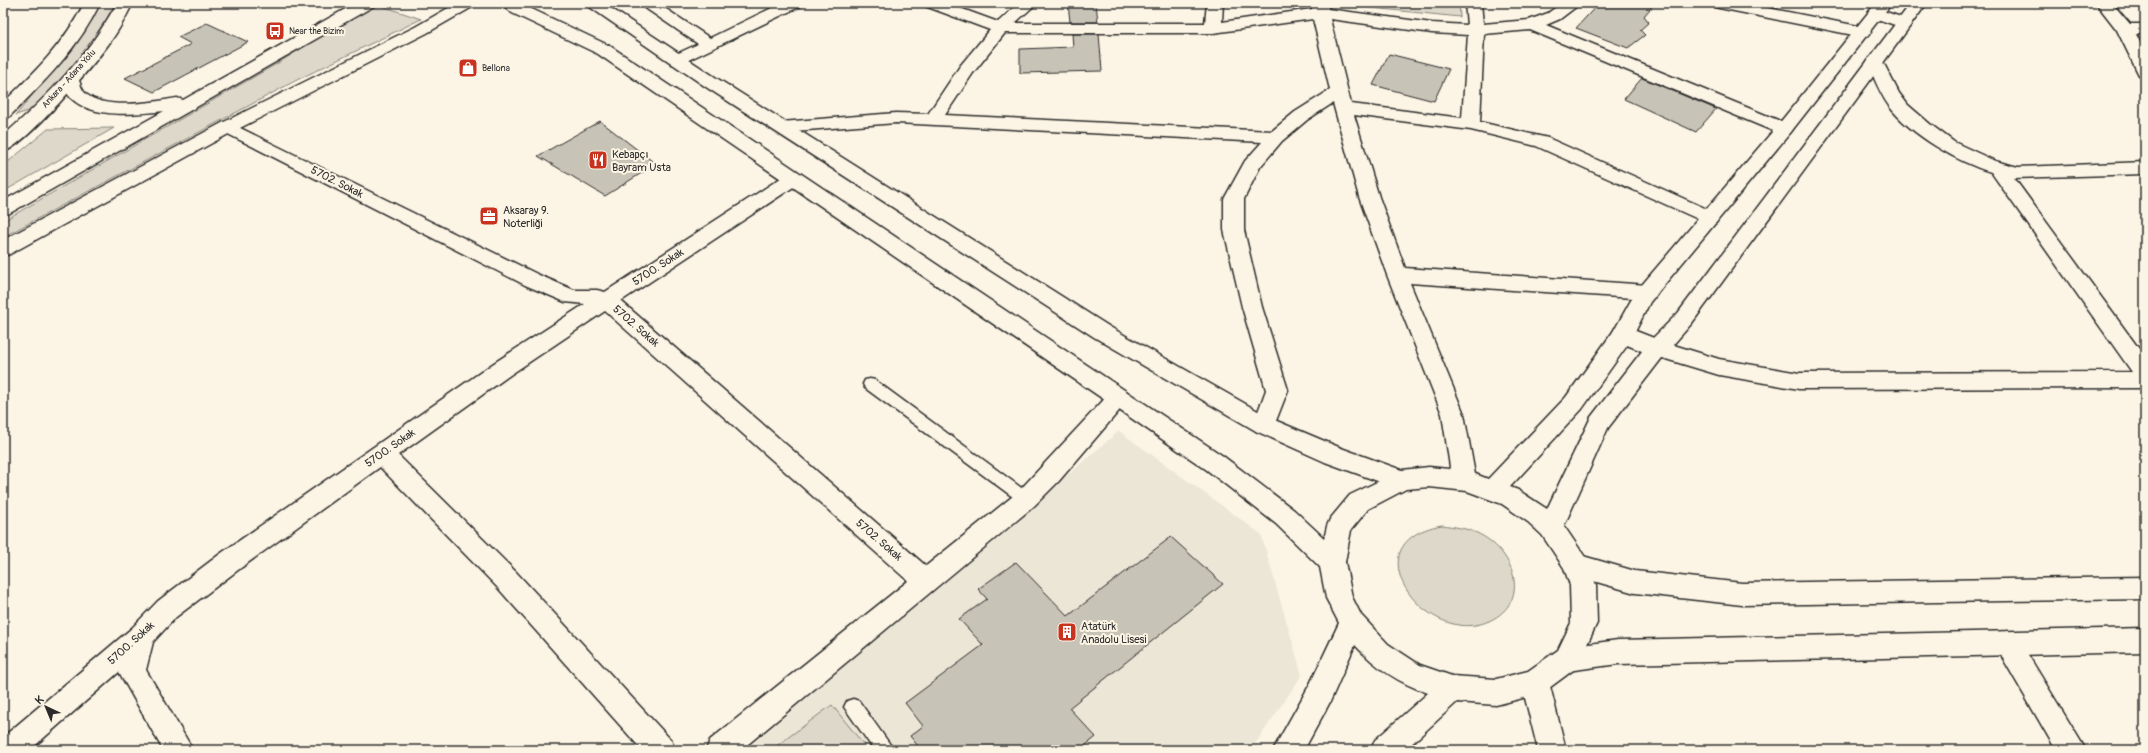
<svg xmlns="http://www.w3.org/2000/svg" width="2148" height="753" viewBox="0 0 2148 753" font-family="Pangolin,sans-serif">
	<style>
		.built { fill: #ece6d7 }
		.green { fill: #ded8ca; stroke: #84827a }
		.building { fill: #c8c3b7; stroke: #2b2b2b }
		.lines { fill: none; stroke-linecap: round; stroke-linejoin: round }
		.lane-casing { stroke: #2b2b2b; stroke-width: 3 }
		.street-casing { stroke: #2b2b2b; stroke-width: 3 }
		.secondary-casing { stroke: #2b2b2b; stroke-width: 3 }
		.primary-casing { stroke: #2b2b2b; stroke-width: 3 }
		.highway-casing { stroke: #2b2b2b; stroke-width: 3 }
		.lane { fill: #fcf5e5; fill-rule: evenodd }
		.street { fill: #fcf5e5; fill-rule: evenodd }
		.secondary { fill: #fcf5e5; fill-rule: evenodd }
		.primary { fill: #fcf5e5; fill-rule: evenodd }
		.highway { fill: #fcf5e5; fill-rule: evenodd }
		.labels { text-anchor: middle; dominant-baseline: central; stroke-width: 4; stroke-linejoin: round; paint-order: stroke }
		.far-poi-label { font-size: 9px; fill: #2b2b2b; stroke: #fcf5e5; text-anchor: start }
		.far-street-label { font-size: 9px; fill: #2b2b2b; stroke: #fcf5e5 }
		.poi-label { font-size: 11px; fill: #2b2b2b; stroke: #fcf5e5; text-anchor: start }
		.street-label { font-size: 11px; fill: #2b2b2b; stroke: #fcf5e5 }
	</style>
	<rect width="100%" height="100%" fill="#fcf5e5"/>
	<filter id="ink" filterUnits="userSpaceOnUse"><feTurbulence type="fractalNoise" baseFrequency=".025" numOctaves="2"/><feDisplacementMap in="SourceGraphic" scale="8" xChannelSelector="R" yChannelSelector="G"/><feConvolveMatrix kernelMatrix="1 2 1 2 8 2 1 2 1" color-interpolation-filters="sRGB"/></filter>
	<g filter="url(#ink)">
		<polygon class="built" points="1119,431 1261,534 1302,675 1251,750 745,750"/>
		<g class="green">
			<polygon points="99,3 116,3 104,32 43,106 16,115 59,62"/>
			<polygon points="373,3 421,19 295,81 3,237 3,221 278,63"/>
			<polygon points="1342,3 1459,3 1460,17 1342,5"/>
			<polygon points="114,128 3,192 3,166 48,129"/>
			<path d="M 1442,525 C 1455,527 1466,528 1477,533 C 1514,550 1533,601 1489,621 C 1427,649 1347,542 1442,525 Z"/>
			<polygon points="832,705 868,750 771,750"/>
		</g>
		<g class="building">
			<polygon points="1068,3 1096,3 1098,22 1070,22"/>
			<polygon points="1599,3 1655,3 1644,16 1649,22 1640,30 1645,35 1628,48 1576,28"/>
			<polygon points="207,23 248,42 154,92 125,78 191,44 178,37"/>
			<polygon points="1072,34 1099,34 1102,71 1020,73 1020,49 1073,47"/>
			<polygon points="1389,54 1449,69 1434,101 1373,85"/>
			<polygon points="1642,78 1716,109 1696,132 1624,99"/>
			<polygon points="600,121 656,164 605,196 538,156"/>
			<polygon points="1171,537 1223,584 1069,708 1096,737 1080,750 921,750 910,736 923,726 905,703 983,645 959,619 987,599 978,589 1016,562 1068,616"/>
		</g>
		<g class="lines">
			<g class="lane-casing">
				<g id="lane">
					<polygon points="870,379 875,380 1031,495 1034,499 1031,503 1026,505 1021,503 865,388 863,384 865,380"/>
					<polygon points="853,699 859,701 894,750 874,750 844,707 847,701"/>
				</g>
			</g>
			<g class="street-casing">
				<g id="street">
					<polygon points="638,3 657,3 710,38 782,3 803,3 801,6 678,65 672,64 670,60 672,56 698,44"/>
					<path d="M 923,3 L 946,3 L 998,22 L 1019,3 L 1037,3 L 1015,23 L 1205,23 L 1207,3 L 1223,3 L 1222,22 L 1312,9 L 1313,3 L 1329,3 L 1328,9 L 1432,23 L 1467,25 L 1465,3 L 1481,3 L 1483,24 L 1529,20 L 1548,13 L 1562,3 L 1581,3 L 1560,19 L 1546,25 L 1790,125 L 1793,129 L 1790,133 L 1784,135 L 1778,133 L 1530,30 L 1484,34 L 1480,122 L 1548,138 L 1716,213 L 1719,218 L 1716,223 L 1709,224 L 1536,146 L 1471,130 L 1354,115 L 1379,197 L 1405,268 L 1648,285 L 1655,287 L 1658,292 L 1655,297 L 1648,299 L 1410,283 L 1464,414 L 1476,480 L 1472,487 L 1464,490 L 1456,487 L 1452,480 L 1442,414 L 1387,275 L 1359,197 L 1333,103 L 1307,120 L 1282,141 L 1260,167 L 1244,199 L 1244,230 L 1262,307 L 1288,390 L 1272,431 L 1264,434 L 1256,431 L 1253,425 L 1266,390 L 1242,307 L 1224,230 L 1224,199 L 1245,161 L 1262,142 L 896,123 L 781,132 L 775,131 L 772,127 L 775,123 L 781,122 L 896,113 L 928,114 L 960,66 L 990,30 L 925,6 ZM 1313,19 L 1330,90 L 1295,112 L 1272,131 L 945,115 L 973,73 L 1005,33 L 1213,33 ZM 1330,19 L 1432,33 L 1468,35 L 1462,118 L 1351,104 Z"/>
					<polygon points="1711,3 1743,3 1863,27 1869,29 1871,32 1869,35 1863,37 1719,8 1713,6"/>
					<polygon points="2096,3 2112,3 2130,24 2145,24 2145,34 2136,34 2145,53 2145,76 2139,75 2137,71 2117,30"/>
					<path d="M 1875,57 L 1881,58 L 1883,62 L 1899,93 L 1908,105 L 1930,124 L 1954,142 L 1995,161 L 2018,167 L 2145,162 L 2145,174 L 2014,178 L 2145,357 L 2145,388 L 1799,389 L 1719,375 L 1649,354 L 1615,340 L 1612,334 L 1615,328 L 1623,326 L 1664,342 L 1719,359 L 1799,373 L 2132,372 L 1991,172 C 1957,162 1910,134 1889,106 C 1879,92 1874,77 1867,62 L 1869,58 Z"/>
					<polygon points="228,122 539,275 574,290 597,290 605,292 787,174 794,172 801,174 803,178 801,182 621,301 926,566 1018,492 1111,392 1119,389 1127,392 1130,398 1059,481 1034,506 741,750 706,750 710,740 908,581 605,311 510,375 398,455 516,572 671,740 675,750 642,750 498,588 380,467 238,570 176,617 153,642 146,670 193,750 163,750 119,672 30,750 3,750 3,737 132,628 158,601 220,554 494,363 585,304 565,302 525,285 222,131 219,127 222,123"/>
					<polygon points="2007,631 2016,635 2086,750 2056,750 1994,643 1998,635"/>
				</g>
			</g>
			<g class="secondary-casing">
				<g id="secondary">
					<polygon points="501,3 519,3 610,46 1223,456 1294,510 1341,554 1345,562 1341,570 1332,573 1323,570 1276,524 1207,470 598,54 512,13"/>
					<polygon points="584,3 603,3 718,79 1110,327 1272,419 1341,448 1410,473 1414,480 1410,487 1402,490 1394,487 1325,462 1256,431 1094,337 706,87"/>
					<polygon points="1877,9 1910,20 1912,23 1910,26 1904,28 1871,17 1869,14 1871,11"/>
					<polygon points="1576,554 1635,571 1742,583 2145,577 2145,599 1742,605 1635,593 1576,576 1567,573 1563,565 1567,557"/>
					<polygon points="2145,628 2145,652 1618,664 1567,671 1558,668 1554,659 1558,650 1567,647 1618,640"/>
					<polygon points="1535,669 1545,673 1549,682 1566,750 1538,750 1521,682 1525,673"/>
				</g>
			</g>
			<g class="primary-casing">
				<g id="primary">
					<path d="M 356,3 L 376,3 L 374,6 L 10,213 L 3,215 L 3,201 L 164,111 C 138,114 93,119 72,99 C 66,94 65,87 62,80 L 65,76 L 71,75 L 77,76 C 80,81 81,89 85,93 C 104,111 154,102 177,98 L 183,100 Z"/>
					<polygon points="457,3 476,3 474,6 427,33 234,131 10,254 3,256 3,240 222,123 415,27"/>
					<path d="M 1876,3 L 1892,3 L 1790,133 L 1650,302 L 1631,340 L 1582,409 L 1510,487 L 1518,490 L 1547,509 L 1591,417 L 1649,342 L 1678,313 L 1911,3 L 1927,3 L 1692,323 L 1665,354 L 1608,428 L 1564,526 L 1585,557 L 1596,585 L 1597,623 L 1576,668 L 1545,691 L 1535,695 L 1496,705 L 1457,702 L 1405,750 L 1371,750 L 1375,740 L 1428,693 C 1399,683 1376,668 1355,645 L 1330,702 L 1304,750 L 1273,750 L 1310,684 L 1339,623 L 1326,598 L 1319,562 L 1327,526 L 1330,519 L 1350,495 L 1402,470 L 1429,467 L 1468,471 L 1488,479 L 1566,397 L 1615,329 L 1635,293 L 1778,125 ZM 1429,487 L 1467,491 L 1502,504 L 1528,522 L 1542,535 L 1564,568 L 1570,585 L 1571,623 L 1558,650 L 1528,671 L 1496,679 L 1452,676 L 1420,665 L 1388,644 L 1361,615 L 1352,597 L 1345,562 L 1351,530 L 1368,509 L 1406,489 Z"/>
				</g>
			</g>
			<g class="highway-casing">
				<g id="highway">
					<path d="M 84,3 L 100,3 C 79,48 44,82 9,117 L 3,118 L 3,103 C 34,73 65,43 84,3 Z"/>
					<path d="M 117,3 L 133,3 C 127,14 122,25 115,35 C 100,58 26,146 3,152 L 3,136 C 48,96 88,56 117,3 Z"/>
				</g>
			</g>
			<use href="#lane" class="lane"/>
			<use href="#street" class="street"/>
			<use href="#secondary" class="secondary"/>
			<use href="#primary" class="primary"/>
			<use href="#highway" class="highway"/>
		</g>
	</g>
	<defs>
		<g id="bus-square" transform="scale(1)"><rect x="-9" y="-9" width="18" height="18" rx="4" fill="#c8321e" stroke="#fcf5e5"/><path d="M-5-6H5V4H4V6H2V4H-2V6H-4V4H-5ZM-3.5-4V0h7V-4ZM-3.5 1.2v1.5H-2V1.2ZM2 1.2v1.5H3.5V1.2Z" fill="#fff"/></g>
		<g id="shop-square" transform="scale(1)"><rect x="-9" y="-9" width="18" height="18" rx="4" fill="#c8321e" stroke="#fcf5e5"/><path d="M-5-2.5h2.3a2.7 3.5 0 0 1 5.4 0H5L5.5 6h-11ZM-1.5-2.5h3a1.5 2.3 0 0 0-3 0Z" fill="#fff"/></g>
		<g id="restaurant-square" transform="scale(1)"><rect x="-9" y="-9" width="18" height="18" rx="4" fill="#c8321e" stroke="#fcf5e5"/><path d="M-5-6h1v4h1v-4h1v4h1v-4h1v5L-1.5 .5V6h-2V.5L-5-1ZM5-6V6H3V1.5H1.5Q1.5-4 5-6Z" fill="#fff"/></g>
		<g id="office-square" transform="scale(1)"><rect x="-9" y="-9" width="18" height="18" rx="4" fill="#c8321e" stroke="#fcf5e5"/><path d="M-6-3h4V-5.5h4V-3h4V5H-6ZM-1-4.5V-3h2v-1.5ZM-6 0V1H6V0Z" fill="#fff"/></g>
		<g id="building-square" transform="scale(1)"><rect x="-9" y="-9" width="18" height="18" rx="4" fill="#c8321e" stroke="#fcf5e5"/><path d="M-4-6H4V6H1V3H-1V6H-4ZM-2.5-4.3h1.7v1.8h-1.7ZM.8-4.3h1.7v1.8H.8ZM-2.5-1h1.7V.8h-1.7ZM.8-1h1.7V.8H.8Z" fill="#fff"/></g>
	</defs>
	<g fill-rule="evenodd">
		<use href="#bus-square" x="275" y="31"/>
		<use href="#shop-square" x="468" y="68"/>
		<use href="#restaurant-square" x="598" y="160"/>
		<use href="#office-square" x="489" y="216"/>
		<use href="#building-square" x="1067" y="632"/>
	</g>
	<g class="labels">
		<g class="far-poi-label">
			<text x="289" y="31">Near the Bizim</text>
			<text x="482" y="68">Bellona</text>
		</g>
		<g class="far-street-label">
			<text transform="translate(69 79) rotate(-48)">Ankara - Adana Yolu</text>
		</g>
		<g class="poi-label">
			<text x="612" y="154">Kebapçı<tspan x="612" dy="13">Bayram Usta</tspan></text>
			<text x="503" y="210">Aksaray 9.<tspan x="503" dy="13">Noterliği</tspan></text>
			<text x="1081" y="626">Atatürk<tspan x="1081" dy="13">Anadolu Lisesi</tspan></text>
		</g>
		<g class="street-label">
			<text transform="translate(337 182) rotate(27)">5702. Sokak</text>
			<text transform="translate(658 267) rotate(-33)">5700. Sokak</text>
			<text transform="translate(636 326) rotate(41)">5702. Sokak</text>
			<text transform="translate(390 448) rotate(-35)">5700. Sokak</text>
			<text transform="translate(879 540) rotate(41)">5702. Sokak</text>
			<text transform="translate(131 643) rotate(-42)">5700. Sokak</text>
		</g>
	</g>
	<rect width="2148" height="753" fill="none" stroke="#fcf5e5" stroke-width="16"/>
	<rect x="8" y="8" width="2132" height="737" fill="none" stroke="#2b2b2b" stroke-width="1.5" filter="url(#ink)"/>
	<g transform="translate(46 707) rotate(316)" stroke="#fcf5e5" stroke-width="3" paint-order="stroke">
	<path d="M0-3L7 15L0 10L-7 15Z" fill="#2b2b2b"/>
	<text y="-6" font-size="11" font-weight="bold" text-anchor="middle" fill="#2b2b2b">K</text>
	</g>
</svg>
